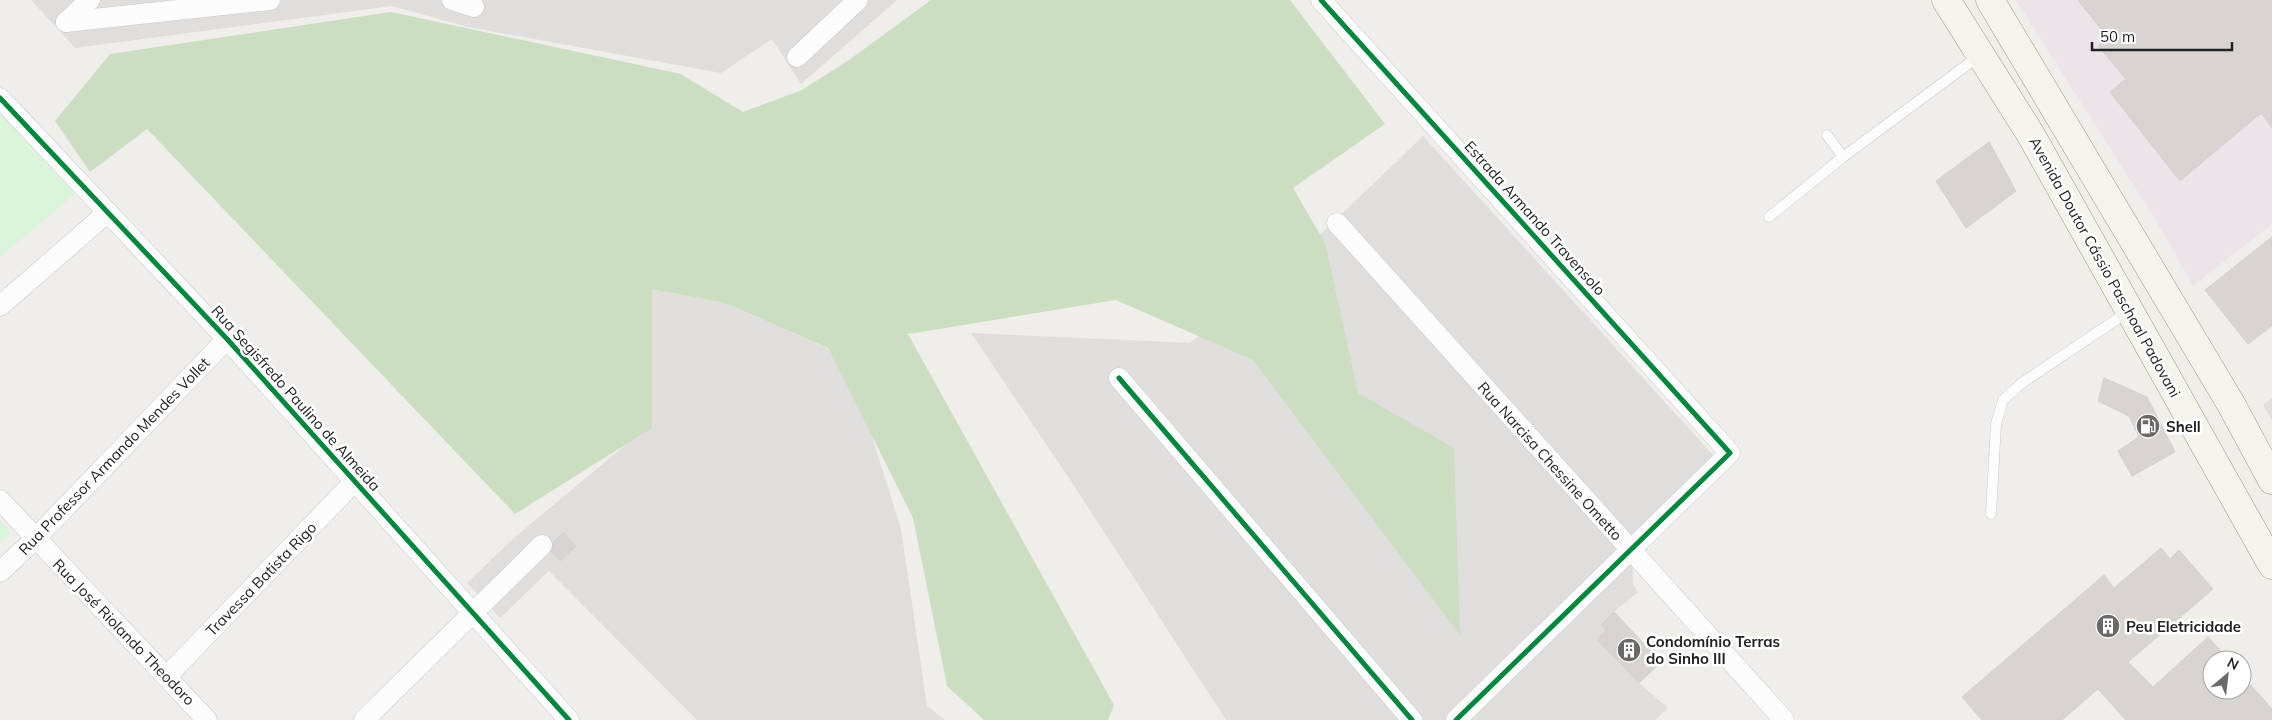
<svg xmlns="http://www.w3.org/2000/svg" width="2272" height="720" viewBox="0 0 2272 720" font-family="Mulish,sans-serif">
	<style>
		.residential { fill: #dfdedc }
		.industrial { fill: #ede4e9 }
		.forest { fill: #cbdec1 }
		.park { fill: #daf5da }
		.parking { fill: #e0dfde }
		.building { fill: #d7d4d2; stroke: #d3d0cc }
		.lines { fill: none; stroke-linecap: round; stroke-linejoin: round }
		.service-casing { stroke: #c9c8c7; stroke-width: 11 }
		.minor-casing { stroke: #c9c8c7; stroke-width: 21 }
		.secondary-casing { stroke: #999a82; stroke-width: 29 }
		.service { stroke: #fdfcfc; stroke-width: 10 }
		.minor { stroke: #fdfcfc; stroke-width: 20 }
		.secondary { stroke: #f4f4ed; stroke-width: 28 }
		.cycleway-casing { stroke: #fff; stroke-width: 8 }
		.cycleway { stroke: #00873e; stroke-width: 5 }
		.labels { text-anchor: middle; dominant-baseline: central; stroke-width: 5; stroke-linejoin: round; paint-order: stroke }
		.street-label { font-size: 15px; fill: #222; stroke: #fff }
		.poi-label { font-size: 15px; font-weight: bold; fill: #222; stroke: #fff; text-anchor: start }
	</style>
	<rect width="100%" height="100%" fill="#f0eeeb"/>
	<g class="residential">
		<polygon points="31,0 897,0 801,84 772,39 721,73 468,27 392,6 75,48"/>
		<polygon points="1423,136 1713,455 1632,539 1633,584 1638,592 1614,612 1661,662 1639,683 1668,708 1655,720 1226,720 1069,478 971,333 1190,343 1324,231"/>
		<polygon points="652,289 725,303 827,348 861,401 901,529 927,706 945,720 697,720 549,571 500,618 467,583 515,537 647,427"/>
	</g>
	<polygon class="industrial" points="2016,0 2272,0 2272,224 2193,286 2158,224"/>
	<polygon class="forest" points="931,0 1290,0 1385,124 1293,188 1325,243 1358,393 1454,448 1460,635 1253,360 1116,300 908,334 1114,705 1108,720 984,720 947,686 913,518 828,348 725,303 652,289 652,428 515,514 147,129 90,172 55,121 110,54 391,12 681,74 743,112 802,90 849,60"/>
	<g class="park">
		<polygon points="0,113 75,194 0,257"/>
		<polygon points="0,520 11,532 0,543"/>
	</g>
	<polygon class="parking" points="2272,398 2272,420 2263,405"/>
	<g class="building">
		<polygon points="2078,0 2272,0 2272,128 2261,113 2180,181 2110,92 2126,79 2098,46 2107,37"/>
		<polygon points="1989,142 2016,191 1966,228 1936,181"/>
		<polygon points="2272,237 2272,326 2248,344 2205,290"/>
		<polygon points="2104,378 2147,397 2175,452 2132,476 2118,451 2139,437 2129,416 2098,401"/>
		<polygon points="564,533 576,546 560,561 551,552 553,542"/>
		<polygon points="2161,548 2170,559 2179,550 2213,589 2128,662 2153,687 2208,637 2229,660 2212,660 2212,690 2242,690 2242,675 2272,709 2272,720 2126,720 2098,689 2062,720 1982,720 1962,697 2104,575 2114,588"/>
		<polygon points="1614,612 1661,662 1639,683 1597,639 1606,630 1601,625"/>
	</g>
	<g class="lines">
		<g class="service-casing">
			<g id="service">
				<polyline points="1827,135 1843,157"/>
				<polyline points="1769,217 1843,157 1979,56"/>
				<polyline points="1991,514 1996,424 2003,400 2022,383 2129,311"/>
			</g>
		</g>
		<g class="minor-casing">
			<g id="minor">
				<polyline points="452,0 474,7"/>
				<polyline points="1321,0 1730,453 1456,720"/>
				<polyline points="66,22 270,0"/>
				<polyline points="66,22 90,0"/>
				<polyline points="797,57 858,0"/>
				<polyline points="0,98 227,339 569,720"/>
				<polyline points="1337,223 1784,720"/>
				<polyline points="0,306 108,212"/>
				<polyline points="1119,378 1412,720"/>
				<polyline points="0,500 207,720"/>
				<polyline points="0,572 35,539 227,339"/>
				<polyline points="167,676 355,481"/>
				<polyline points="364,720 542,545"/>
			</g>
		</g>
		<g class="secondary-casing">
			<g id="secondary">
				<polyline points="1946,0 2031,135 2272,565"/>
				<polyline points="1990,0 2231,404 2272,480"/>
			</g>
		</g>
		<use href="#service" class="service"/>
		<use href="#minor" class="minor"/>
		<use href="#secondary" class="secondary"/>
		<g class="cycleway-casing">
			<g id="cycleway">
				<polyline points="1321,0 1730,453 1456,720"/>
				<polyline points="0,98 227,339 569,720"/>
				<polyline points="1119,378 1412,720"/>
			</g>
		</g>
		<use href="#cycleway" class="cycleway"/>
	</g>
	<defs>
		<g id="fuel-disc" transform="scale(1.25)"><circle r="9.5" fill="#6a6968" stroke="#fff"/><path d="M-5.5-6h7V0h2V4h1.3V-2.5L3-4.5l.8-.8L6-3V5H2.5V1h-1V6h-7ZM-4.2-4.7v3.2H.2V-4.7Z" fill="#fff"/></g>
		<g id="building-disc" transform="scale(1.25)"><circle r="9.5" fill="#6a6968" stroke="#fff"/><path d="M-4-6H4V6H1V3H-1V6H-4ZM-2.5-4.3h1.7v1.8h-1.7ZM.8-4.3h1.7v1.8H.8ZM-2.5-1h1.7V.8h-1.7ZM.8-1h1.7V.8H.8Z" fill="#fff"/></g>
	</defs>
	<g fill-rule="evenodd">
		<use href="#fuel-disc" x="2148" y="426"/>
		<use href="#building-disc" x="2108" y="626"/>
		<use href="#building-disc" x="1629" y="650"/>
	</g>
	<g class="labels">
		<g class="street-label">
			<text transform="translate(1535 218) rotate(48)">Estrada Armando Travensolo</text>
			<text transform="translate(2105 267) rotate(61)">Avenida Doutor Cássio Paschoal Padovani</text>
			<text transform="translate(296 398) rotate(48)">Rua Segisfredo Paulino de Almeida</text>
			<text transform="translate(114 456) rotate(-46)">Rua Professor Armando Mendes Vollet</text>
			<text transform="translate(1550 461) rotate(48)">Rua Narcisa Chessine Ometto</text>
			<text transform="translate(261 579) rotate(-46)">Travessa Batista Rigo</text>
			<text transform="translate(124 632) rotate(46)">Rua José Riolando Theodoro</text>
		</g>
		<g class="poi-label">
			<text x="2166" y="426">Shell</text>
			<text x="2126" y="626">Peu Eletricidade</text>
			<text x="1646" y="641">Condomínio Terras<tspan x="1646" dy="17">do Sinho III</tspan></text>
		</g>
	</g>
	<g transform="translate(2227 675) rotate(28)"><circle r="24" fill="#ffffff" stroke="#a7a7a7"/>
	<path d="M0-4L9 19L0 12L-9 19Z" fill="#6a6968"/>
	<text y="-8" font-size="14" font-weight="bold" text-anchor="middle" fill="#222222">N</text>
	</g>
	<path d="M2092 42v8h140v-8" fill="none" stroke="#222222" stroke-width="2.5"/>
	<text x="2100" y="42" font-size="15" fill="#222222" stroke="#ffffff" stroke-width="4" paint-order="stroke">50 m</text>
</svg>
